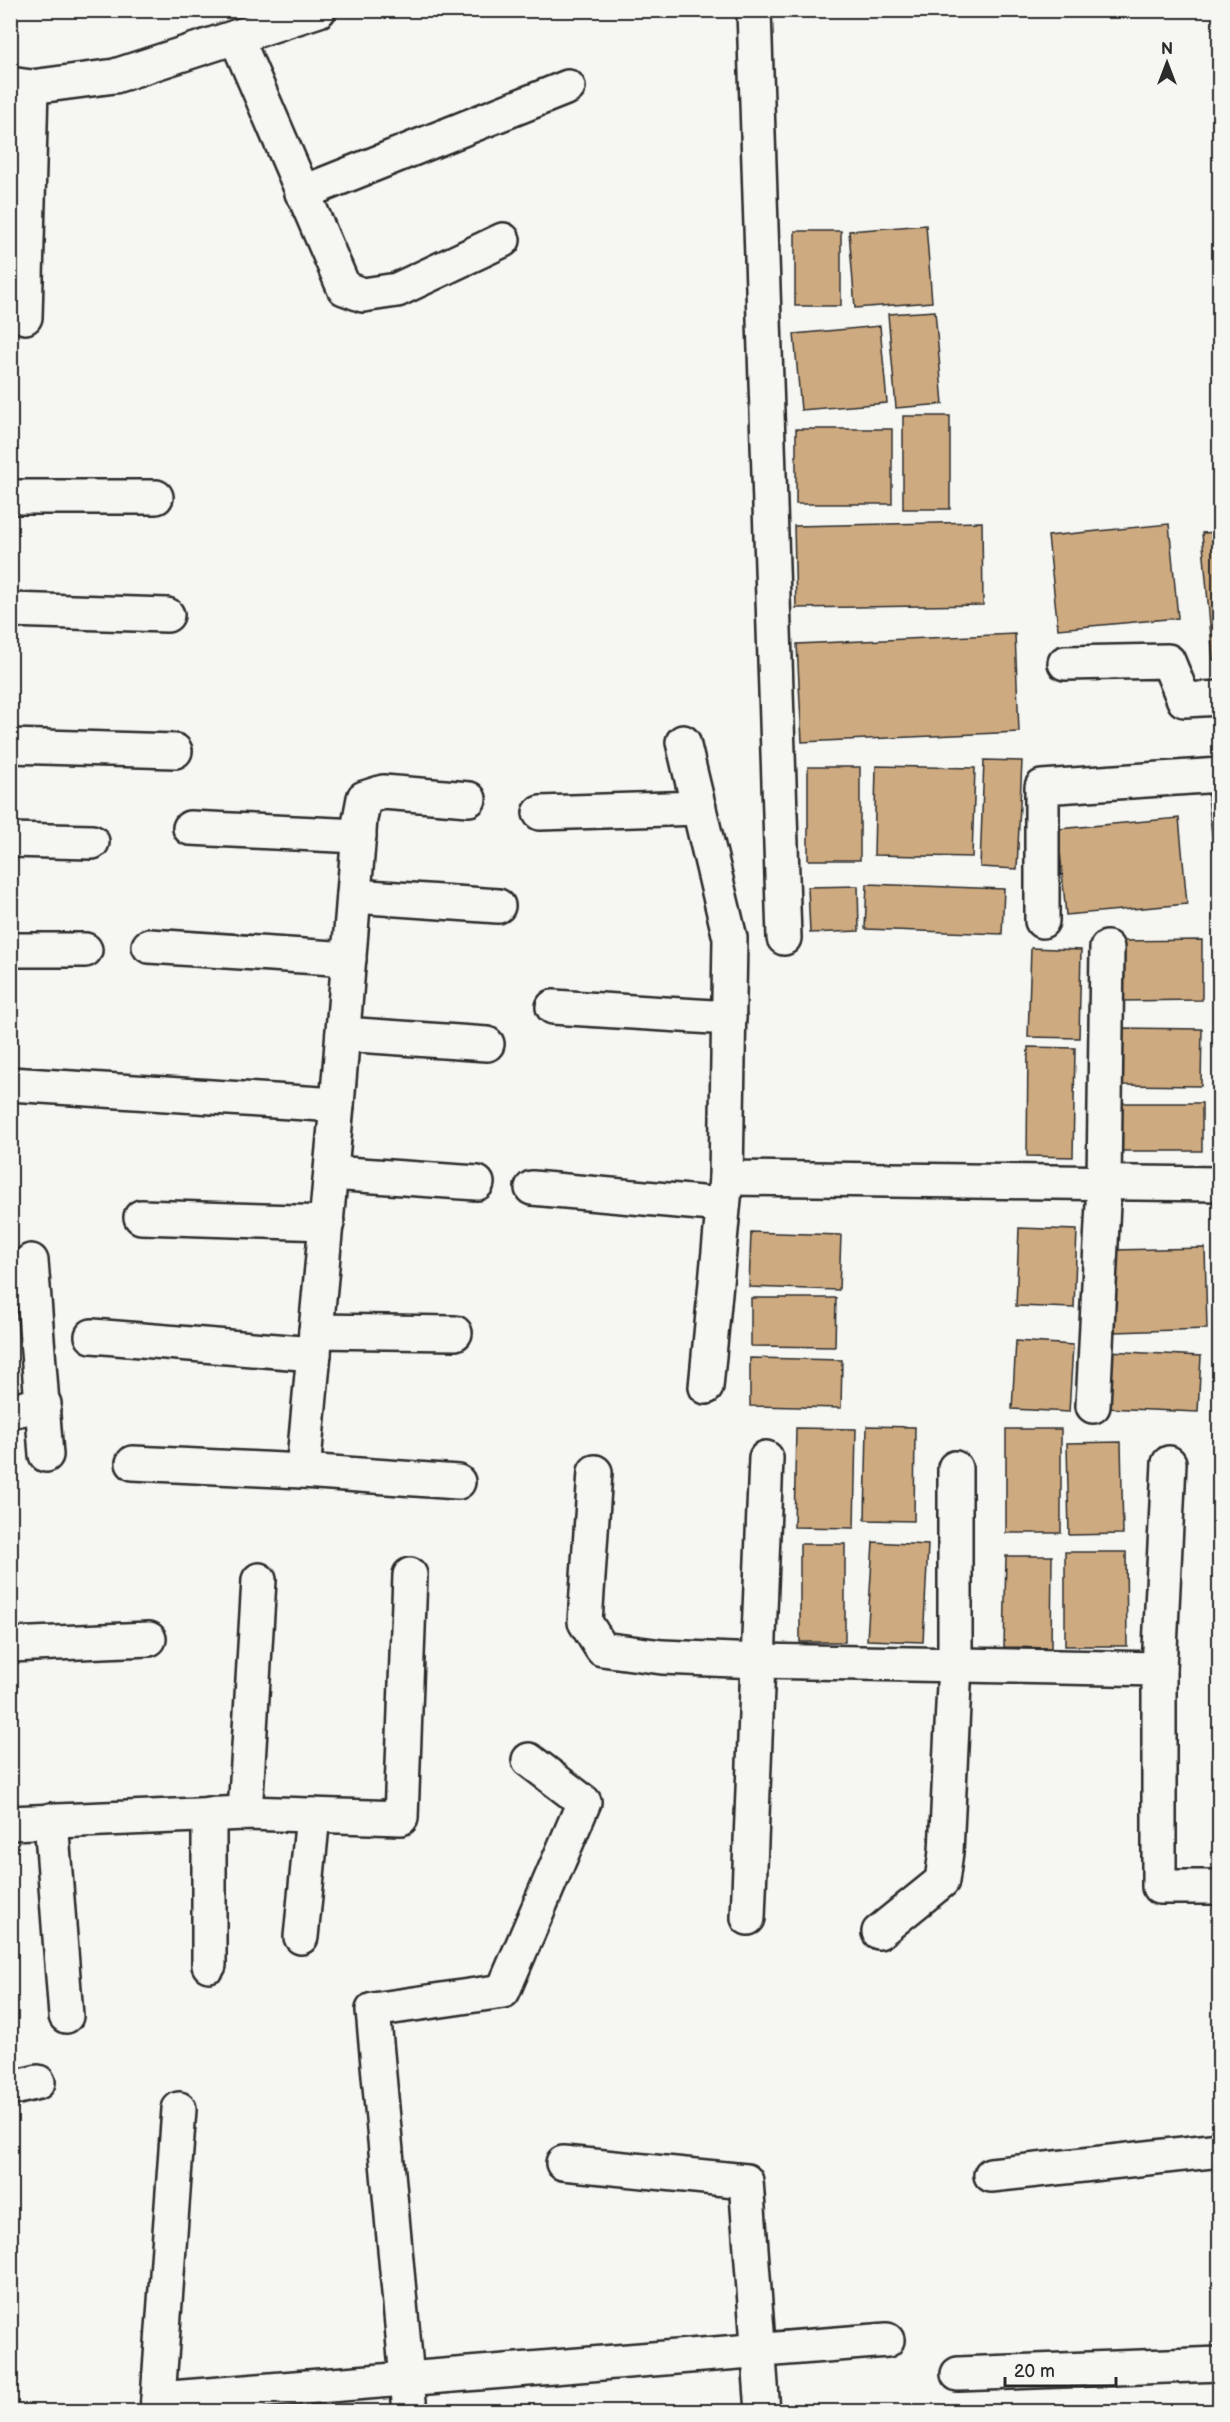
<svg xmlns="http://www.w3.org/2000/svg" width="1230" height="2422" viewBox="0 0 1230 2422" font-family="'Balsamiq Sans',sans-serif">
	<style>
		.building { fill: #ceaa80; stroke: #2b2b2b; stroke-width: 1.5 }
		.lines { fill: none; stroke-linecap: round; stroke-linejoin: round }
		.minor-casing { stroke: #2b2b2b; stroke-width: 38 }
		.minor { stroke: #f6f6f2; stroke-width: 33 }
	</style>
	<rect width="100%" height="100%" fill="#f6f6f2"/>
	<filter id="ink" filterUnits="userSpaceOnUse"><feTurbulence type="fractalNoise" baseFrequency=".0167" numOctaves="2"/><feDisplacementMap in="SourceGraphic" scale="12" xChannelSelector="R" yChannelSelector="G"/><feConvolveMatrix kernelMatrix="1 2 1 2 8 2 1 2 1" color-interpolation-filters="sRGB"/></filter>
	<g filter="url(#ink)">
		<g class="building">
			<polygon points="926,225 932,302 855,308 849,231"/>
			<rect x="795" y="231" width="46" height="75"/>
			<polygon points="935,311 943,404 896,408 888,314"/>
			<polygon points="880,326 887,403 801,410 794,334"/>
			<rect x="903" y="416" width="47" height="93"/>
			<rect x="796" y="429" width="96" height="75"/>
			<polygon points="982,522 983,605 796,608 794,526"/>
			<polygon points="1169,524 1178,618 1058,629 1048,536"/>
			<polygon points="1220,532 1220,659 1213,660 1202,533"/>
			<polygon points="1015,634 1019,732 802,742 797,644"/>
			<polygon points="984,760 1022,761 1017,869 980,867"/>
			<polygon points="876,766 975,768 972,857 874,855"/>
			<rect x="808" y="767" width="52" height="93"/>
			<polygon points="1220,774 1220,905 1219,905 1206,776"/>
			<polygon points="1179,818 1187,904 1066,915 1058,829"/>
			<polygon points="867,884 1004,889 1002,934 865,929"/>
			<polygon points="858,886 859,931 810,933 808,887"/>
			<polygon points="1202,940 1202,1000 1120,1001 1119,941"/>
			<polygon points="1031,948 1081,950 1079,1038 1028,1037"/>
			<polygon points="1121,1028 1202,1029 1201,1086 1119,1085"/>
			<polygon points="1028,1047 1075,1048 1073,1157 1027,1156"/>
			<rect x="1115" y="1103" width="87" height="48"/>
			<polygon points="1019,1228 1077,1230 1074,1308 1016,1306"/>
			<polygon points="751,1232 841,1235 839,1290 749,1287"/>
			<polygon points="1205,1248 1207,1329 1115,1332 1113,1250"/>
			<polygon points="751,1298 836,1298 835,1347 751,1346"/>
			<polygon points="1016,1341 1073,1345 1069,1412 1012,1409"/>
			<polygon points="1108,1351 1201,1356 1198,1412 1105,1408"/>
			<polygon points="750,1358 842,1360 841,1408 750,1406"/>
			<polygon points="867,1426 915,1427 914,1521 865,1520"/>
			<polygon points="796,1428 856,1429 854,1528 794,1527"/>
			<rect x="1006" y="1429" width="55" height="104"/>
			<polygon points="1121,1442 1123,1534 1069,1535 1067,1443"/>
			<polygon points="873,1542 928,1545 923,1642 867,1640"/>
			<rect x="800" y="1544" width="45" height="98"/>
			<polygon points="1065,1552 1126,1552 1127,1646 1065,1646"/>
			<polygon points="1006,1556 1052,1556 1051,1648 1004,1647"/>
		</g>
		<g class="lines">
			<g class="minor-casing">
				<g id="minor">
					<polyline points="754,10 784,938"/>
					<polyline points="236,37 344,288 363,295 397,290 503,240"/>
					<polyline points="10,84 31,87 115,76 319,10"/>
					<polyline points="302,193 568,87"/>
					<polyline points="25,317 31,87"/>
					<polyline points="10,497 156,497"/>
					<polyline points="10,610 167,615"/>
					<polyline points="1065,663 1168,661 1184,700 1220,698"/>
					<polyline points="683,742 730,938 726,1178 706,1387"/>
					<polyline points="10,746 175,751"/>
					<polyline points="540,813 699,808"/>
					<polyline points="190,828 359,836"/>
					<polyline points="10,840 92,842"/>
					<polyline points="354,896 498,906"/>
					<polyline points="1042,921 1042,787 1220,775"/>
					<polyline points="149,946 349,959"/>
					<polyline points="10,950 85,950"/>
					<polyline points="553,1007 729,1018"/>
					<polyline points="343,1034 487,1044"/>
					<polyline points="10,1084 337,1105"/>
					<polyline points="331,1173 477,1183"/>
					<polyline points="726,1178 1220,1184"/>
					<polyline points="532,1188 723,1205"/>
					<polyline points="141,1217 327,1223"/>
					<polyline points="31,1261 46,1455"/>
					<polyline points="316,1331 455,1333"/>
					<polyline points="92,1336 314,1354"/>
					<polyline points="1093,1406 1104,1183 1107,948"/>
					<polyline points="10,1411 44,1404"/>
					<polyline points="133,1463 303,1471 458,1482"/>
					<polyline points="303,1471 337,1105 360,819 364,798 383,792 469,799"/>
					<polyline points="595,1472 585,1622 602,1649 662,1657 758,1661 1159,1669 1159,1887 1220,1887"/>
					<polyline points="10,1645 149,1639"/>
					<polyline points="1159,1669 1169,1463"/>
					<polyline points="245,1813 259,1580"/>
					<polyline points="209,1814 209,1965"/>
					<polyline points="51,1820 66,2016"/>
					<polyline points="10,1823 245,1813 401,1818 410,1575"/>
					<polyline points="748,1918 766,1458"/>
					<polyline points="879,1932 942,1881 946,1852 955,1664 955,1468"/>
					<polyline points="301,1937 313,1815"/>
					<polyline points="10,2089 38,2082"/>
					<polyline points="563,2163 746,2181 763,2412"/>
					<polyline points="991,2175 1220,2150"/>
					<polyline points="958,2374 1220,2364"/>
					<polyline points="158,2399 887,2340"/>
					<polyline points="157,2412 179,2109"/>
					<polyline points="410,2412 373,2010 503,1991 584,1802 529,1760"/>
				</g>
			</g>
			<use href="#minor" class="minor"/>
		</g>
	</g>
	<rect width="1230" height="2422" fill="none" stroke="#f6f6f2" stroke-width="36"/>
	<rect x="18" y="18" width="1194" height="2386" fill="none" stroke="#2b2b2b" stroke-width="2" filter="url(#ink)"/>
	<g transform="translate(1167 63)" stroke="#f6f6f2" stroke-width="4.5" paint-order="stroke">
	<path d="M0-4.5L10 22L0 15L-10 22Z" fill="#2b2b2b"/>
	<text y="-9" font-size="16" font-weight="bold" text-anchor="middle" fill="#2b2b2b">N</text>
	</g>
	<path d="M1005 2377v9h111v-9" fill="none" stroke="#2b2b2b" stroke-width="3"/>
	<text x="1014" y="2377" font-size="18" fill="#2b2b2b" stroke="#f6f6f2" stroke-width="4.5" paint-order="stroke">20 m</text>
</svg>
